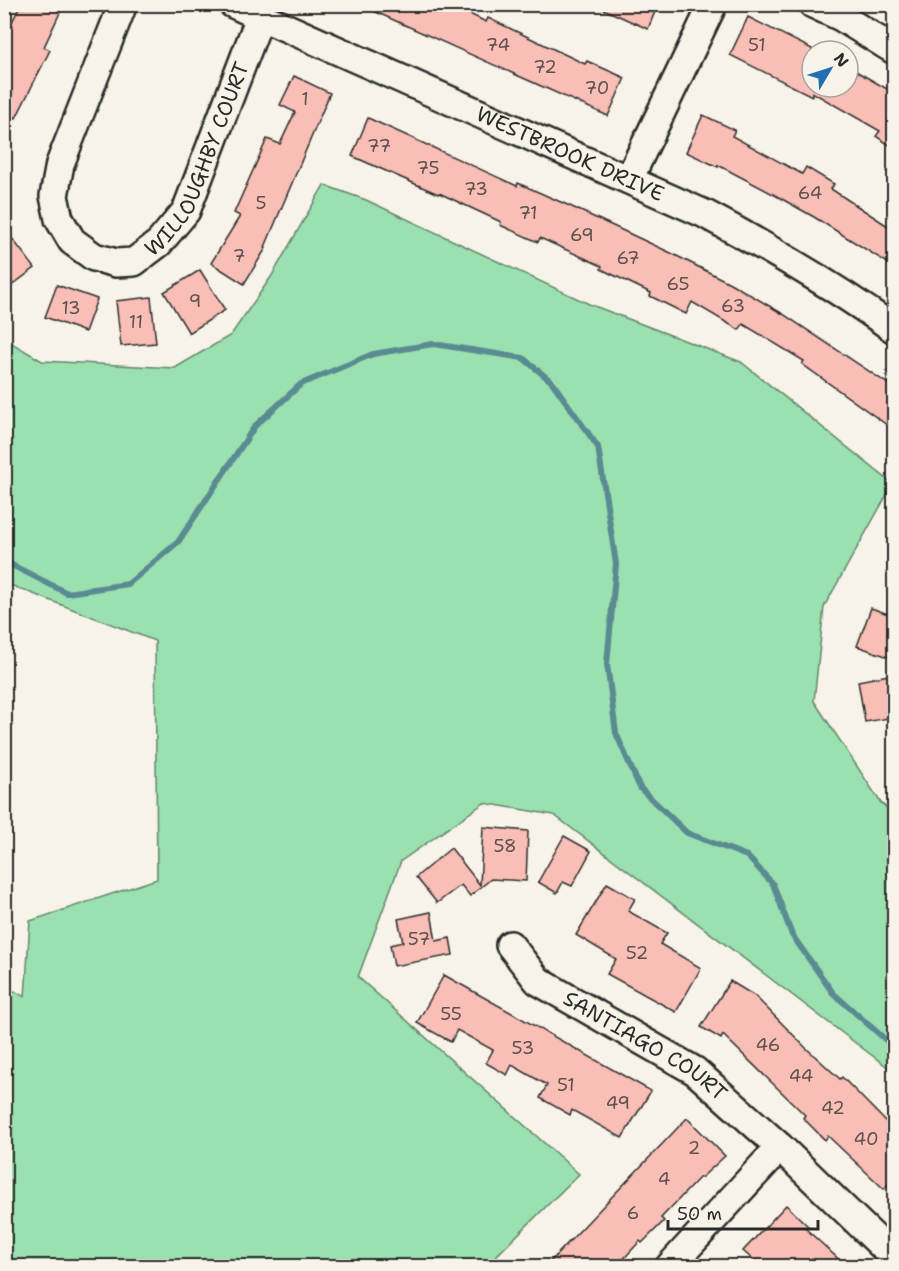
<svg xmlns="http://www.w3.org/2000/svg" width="899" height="1271" viewBox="0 0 899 1271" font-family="'Shantell Sans',sans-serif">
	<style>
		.green { fill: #9ae1af; stroke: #62866d; stroke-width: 1.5 }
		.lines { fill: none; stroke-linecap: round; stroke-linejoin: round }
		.stream { stroke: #5a8a92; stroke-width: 6 }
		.building { fill: #f9beb5; stroke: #2b2b2b; stroke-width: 1.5 }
		.minor-casing { stroke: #2b2b2b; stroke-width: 32 }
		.minor { stroke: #f7f3e8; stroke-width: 27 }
		.labels { text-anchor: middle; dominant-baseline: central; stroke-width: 5; stroke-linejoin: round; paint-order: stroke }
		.number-label { font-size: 18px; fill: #5e504e }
		.street-label { font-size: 21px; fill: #2b2b2b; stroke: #f7f3e8 }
	</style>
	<rect width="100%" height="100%" fill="#f7f3e8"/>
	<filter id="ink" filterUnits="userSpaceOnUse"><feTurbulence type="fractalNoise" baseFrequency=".0167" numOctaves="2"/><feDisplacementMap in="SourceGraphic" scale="12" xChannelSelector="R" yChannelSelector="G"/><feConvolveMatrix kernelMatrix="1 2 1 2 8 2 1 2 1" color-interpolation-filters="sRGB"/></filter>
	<g filter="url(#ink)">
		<polygon class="green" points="324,185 366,200 589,304 741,362 893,484 824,607 814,701 881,803 894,814 894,1072 554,815 484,803 401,861 358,977 579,1174 486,1266 5,1266 5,986 25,997 30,921 157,879 155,641 5,583 5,339 42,361 175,368 231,335 271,277"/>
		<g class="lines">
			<polyline class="stream" points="4,561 67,593 128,584 178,542 255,426 301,384 373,354 433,344 523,358 552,382 598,447 616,564 607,664 616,733 640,788 687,833 747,856 773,884 792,935 833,993 887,1041 894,1045"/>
		</g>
		<g class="building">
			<polygon points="21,4 64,4 44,47 50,50 16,118 4,112 4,38"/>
			<polygon points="358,4 449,4 486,22 488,18 585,64 587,61 625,78 608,116"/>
			<polygon points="592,4 658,4 648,29"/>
			<polygon points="748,17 812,49 812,87 848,87 856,71 894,93 894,148 876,136 880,131 812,92 812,96 730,55"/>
			<polygon points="294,76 330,93 265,247 266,248 244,284 211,263 240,216 234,213 267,139 280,144 295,112 280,105"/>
			<polygon points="703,115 735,130 732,136 802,174 806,167 834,184 831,189 894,230 894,267 814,217 773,194 718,165 718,167 686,152"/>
			<polygon points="368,118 517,186 518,183 572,207 671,253 730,283 783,314 894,388 894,430 802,364 804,361 743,324 739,330 692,302 686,314 650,296 651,293 601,269 602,266 540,238 538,242 500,225 501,222 439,193 438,194 352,156"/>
			<polygon points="4,228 35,268 4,291"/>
			<polygon points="200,270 225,310 189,333 164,292"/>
			<polygon points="57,285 97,299 85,332 45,317"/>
			<polygon points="151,297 156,343 121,346 116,301"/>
			<polygon points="871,608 894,616 894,659 857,646"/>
			<polygon points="894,674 894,717 865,722 858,681"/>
			<polygon points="483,827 528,831 526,881 491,879 470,896 461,885 437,903 416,877 451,848 480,885"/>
			<polygon points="564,836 591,851 572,886 563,882 557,893 538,882"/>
			<polygon points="607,883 635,899 628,911 667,933 660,944 701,968 676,1012 607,974 616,959 576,935"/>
			<polygon points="431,912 436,941 450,938 453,955 394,966 390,945 403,942 398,919"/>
			<polygon points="444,975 651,1091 622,1138 572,1110 570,1115 540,1098 547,1085 512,1065 507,1075 486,1063 493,1050 457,1030 451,1042 417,1023"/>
			<polygon points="730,981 755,996 806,1048 840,1079 842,1077 894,1130 894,1179 884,1189 828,1136 825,1140 803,1118 805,1115 723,1035 721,1039 701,1027"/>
			<polygon points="687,1118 725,1156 701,1178 700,1177 661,1218 664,1221 642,1243 640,1241 617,1266 546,1266"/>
			<polygon points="786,1205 808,1226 806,1229 846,1266 760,1266 743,1251"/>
		</g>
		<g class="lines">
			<g class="minor-casing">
				<g id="minor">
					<path id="s1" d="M 123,4 L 60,164 L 54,196 L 59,219 L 72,241 L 94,257 L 116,263 L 134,262 L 159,243 L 186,211 L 260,17"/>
					<path id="s2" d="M 233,4 L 705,214 C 771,249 834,286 894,329"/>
					<polyline points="813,4 841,17 894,50"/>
					<polyline points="629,179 713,4"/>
					<path id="s3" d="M 510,945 L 538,981 L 695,1071 L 780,1147 L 894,1257"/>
					<polyline points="670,1266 780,1147"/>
				</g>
			</g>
			<use href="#minor" class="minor"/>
		</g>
	</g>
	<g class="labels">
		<g class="number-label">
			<text x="498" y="45">74</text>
			<text x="757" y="45">51</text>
			<text x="545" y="67">72</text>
			<text x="597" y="88">70</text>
			<text x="305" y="99">1</text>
			<text x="379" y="146">77</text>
			<text x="428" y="168">75</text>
			<text x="476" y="189">73</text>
			<text x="810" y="193">64</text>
			<text x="261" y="203">5</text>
			<text x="528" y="213">71</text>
			<text x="582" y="235">69</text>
			<text x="239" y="256">7</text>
			<text x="628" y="258">67</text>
			<text x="678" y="284">65</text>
			<text x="195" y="301">9</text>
			<text x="733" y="306">63</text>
			<text x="71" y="308">13</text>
			<text x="136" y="322">11</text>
			<text x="505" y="846">58</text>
			<text x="419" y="939">57</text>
			<text x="637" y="953">52</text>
			<text x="451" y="1014">55</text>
			<text x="768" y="1045">46</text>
			<text x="523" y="1048">53</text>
			<text x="801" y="1076">44</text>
			<text x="566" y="1085">51</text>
			<text x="618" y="1103">49</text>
			<text x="833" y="1108">42</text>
			<text x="866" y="1139">40</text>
			<text x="694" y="1148">2</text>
			<text x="664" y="1179">4</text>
			<text x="633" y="1213">6</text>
		</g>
		<g class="street-label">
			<text stroke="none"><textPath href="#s2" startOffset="369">WESTBROOK DRIVE</textPath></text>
			<text stroke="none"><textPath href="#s1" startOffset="446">WILLOUGHBY COURT</textPath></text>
			<text stroke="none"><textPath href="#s3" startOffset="171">SANTIAGO COURT</textPath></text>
		</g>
	</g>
	<rect width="899" height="1271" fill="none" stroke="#f7f3e8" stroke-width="24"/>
	<rect x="12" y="12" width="875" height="1247" fill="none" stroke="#2b2b2b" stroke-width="2" filter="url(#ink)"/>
	<g transform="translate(830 69) rotate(51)"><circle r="28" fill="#f7f3e8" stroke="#a5a39c" stroke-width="1.5"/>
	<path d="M0-4.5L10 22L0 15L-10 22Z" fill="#1f6fb2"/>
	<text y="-9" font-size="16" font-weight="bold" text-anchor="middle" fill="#2b2b2b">N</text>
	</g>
	<path d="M668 1220v9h150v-9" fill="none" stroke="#2b2b2b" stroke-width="3"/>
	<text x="677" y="1220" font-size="18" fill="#2b2b2b" stroke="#f7f3e8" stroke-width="4.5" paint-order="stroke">50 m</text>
</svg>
